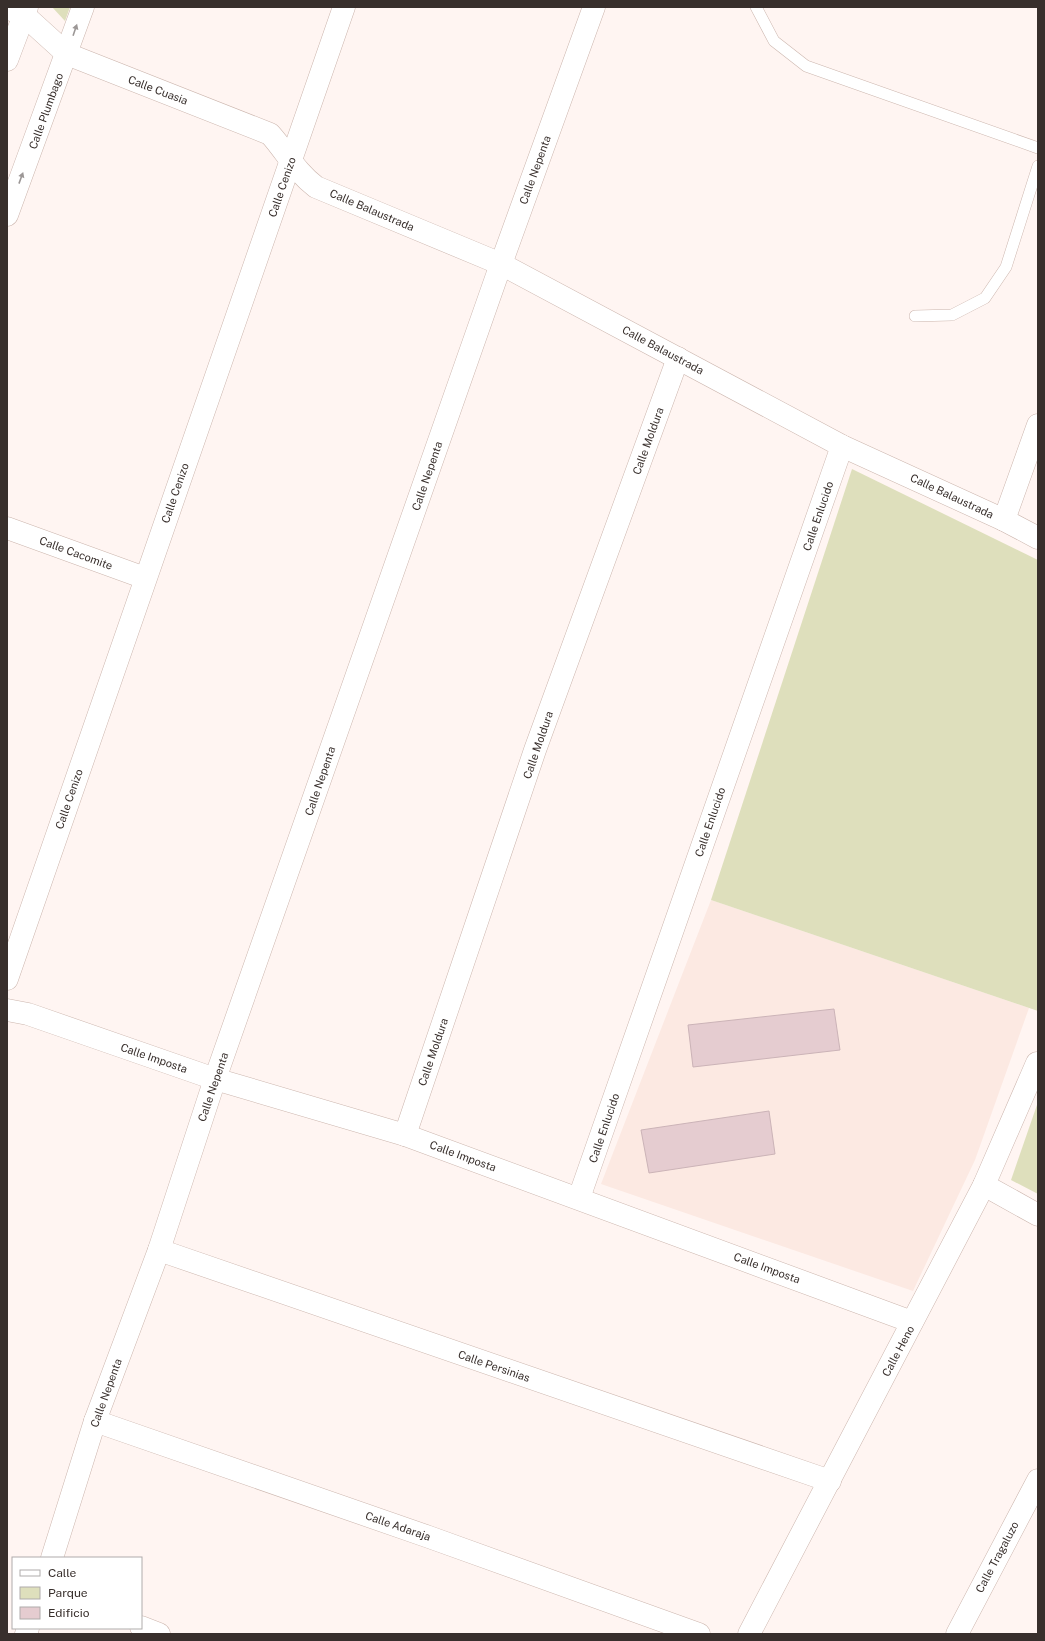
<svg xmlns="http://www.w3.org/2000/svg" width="1045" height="1641" viewBox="0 0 1045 1641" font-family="'Public Sans',sans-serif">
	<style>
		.built { fill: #fce9e2 }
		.green { fill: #dedfbc }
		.building { fill: #e5ccd0; stroke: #cbb3b7 }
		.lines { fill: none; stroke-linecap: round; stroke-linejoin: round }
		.service-casing { stroke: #ccb6ae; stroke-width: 12 }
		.minor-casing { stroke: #ccb6ae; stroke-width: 23 }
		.tertiary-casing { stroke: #ccb6ae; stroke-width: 23 }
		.service { stroke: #fff; stroke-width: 11 }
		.minor { stroke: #fff; stroke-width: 22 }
		.tertiary { stroke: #fff; stroke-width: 22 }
		.oneway { fill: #9c9796 }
		.labels { text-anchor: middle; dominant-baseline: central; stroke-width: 4; stroke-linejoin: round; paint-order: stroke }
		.street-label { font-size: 11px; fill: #382f2c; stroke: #fff }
	</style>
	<rect width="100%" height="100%" fill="#fff5f2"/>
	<polygon class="built" points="711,900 1029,1008 975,1160 913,1291 601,1184"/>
	<g class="green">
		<polygon points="52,7 70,7 65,21"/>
		<polygon points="852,469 1038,560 1038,1011 711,900"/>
		<polygon points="1038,1102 1038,1194 1011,1180"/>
	</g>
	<g class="building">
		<polygon points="834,1009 840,1050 693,1067 688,1025"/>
		<polygon points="769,1111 775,1154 649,1173 641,1130"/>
	</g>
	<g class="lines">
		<g class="service-casing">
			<g id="service">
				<polyline points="756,7 774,41 806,66 1038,148"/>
				<polyline points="915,316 952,315 985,298 1006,267 1038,166"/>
			</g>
		</g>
		<g class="minor-casing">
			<g id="minor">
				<path d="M 7,8 L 24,15 L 67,54 L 270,134 C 287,153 295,171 316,187 L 501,264 L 842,446 L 1004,520 L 1038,538"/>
				<polyline points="7,60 27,7"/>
				<polyline points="7,215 83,7"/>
				<polyline points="1004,520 1038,425"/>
				<polyline points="7,528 145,578"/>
				<polyline points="7,979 344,7"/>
				<polyline points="7,1010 28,1014 215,1079 405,1135 912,1322"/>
				<polyline points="405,1135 535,750 678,358"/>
				<polyline points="984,1185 1038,1215"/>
				<polyline points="579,1198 842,446"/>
				<polyline points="159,1250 830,1481"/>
				<polyline points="95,1421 429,1537 699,1634"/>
				<polyline points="141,1627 159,1634"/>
				<polyline points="749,1634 984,1185 1037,1063"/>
				<polyline points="957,1634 1038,1480"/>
			</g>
		</g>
		<g class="tertiary-casing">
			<g id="tertiary">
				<polyline points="52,1558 95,1421 159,1250 215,1079 501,264 594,7"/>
				<polyline points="26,1634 28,1628"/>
			</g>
		</g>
		<use href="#service" class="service"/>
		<use href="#minor" class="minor"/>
		<use href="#tertiary" class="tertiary"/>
	</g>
	<defs><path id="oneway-solid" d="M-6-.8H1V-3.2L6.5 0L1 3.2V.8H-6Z"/></defs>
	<g class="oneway">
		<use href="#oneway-solid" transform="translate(75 30) rotate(-71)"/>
		<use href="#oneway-solid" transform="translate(21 178) rotate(-70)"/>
	</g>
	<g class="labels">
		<g class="street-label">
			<text transform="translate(158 90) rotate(21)">Calle Cuasia</text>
			<text transform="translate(46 111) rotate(-70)">Calle Plumbago</text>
			<text transform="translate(535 170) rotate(-70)">Calle Nepenta</text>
			<text transform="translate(282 187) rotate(-71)">Calle Cenizo</text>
			<text transform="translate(372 210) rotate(23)">Calle Balaustrada</text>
			<text transform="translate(663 350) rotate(28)">Calle Balaustrada</text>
			<text transform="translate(648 441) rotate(-70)">Calle Moldura</text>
			<text transform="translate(427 476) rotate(-71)">Calle Nepenta</text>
			<text transform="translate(175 493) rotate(-71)">Calle Cenizo</text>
			<text transform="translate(952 496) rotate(25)">Calle Balaustrada</text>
			<text transform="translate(818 516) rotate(-71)">Calle Enlucido</text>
			<text transform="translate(76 553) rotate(20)">Calle Cacomite</text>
			<text transform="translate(538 745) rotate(-71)">Calle Moldura</text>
			<text transform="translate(320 781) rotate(-71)">Calle Nepenta</text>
			<text transform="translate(69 799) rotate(-71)">Calle Cenizo</text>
			<text transform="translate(710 822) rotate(-71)">Calle Enlucido</text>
			<text transform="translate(433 1052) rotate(-71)">Calle Moldura</text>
			<text transform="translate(154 1058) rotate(19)">Calle Imposta</text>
			<text transform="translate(213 1087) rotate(-71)">Calle Nepenta</text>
			<text transform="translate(604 1128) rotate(-71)">Calle Enlucido</text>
			<text transform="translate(463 1156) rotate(20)">Calle Imposta</text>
			<text transform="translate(767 1268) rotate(20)">Calle Imposta</text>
			<text transform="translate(898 1351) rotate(-62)">Calle Heno</text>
			<text transform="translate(494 1366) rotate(19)">Calle Persinias</text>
			<text transform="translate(106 1393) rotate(-70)">Calle Nepenta</text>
			<text transform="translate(398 1526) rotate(19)">Calle Adaraja</text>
			<text transform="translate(997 1557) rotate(-62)">Calle Tragaluzo</text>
		</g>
	</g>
	<rect width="1045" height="1641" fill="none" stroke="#382f2c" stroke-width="16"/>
	<rect x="12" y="1557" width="130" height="72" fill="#ffffff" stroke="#afacab"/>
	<rect x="20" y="1570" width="20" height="6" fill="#ffffff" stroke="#afacab"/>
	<text x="48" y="1577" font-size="12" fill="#382f2c">Calle</text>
	<rect x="20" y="1587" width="20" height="12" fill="#dedfbc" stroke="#afacab"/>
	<text x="48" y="1597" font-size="12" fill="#382f2c">Parque</text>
	<rect x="20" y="1607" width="20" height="12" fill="#e5ccd0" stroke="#afacab"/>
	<text x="48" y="1617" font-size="12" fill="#382f2c">Edificio</text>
</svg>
